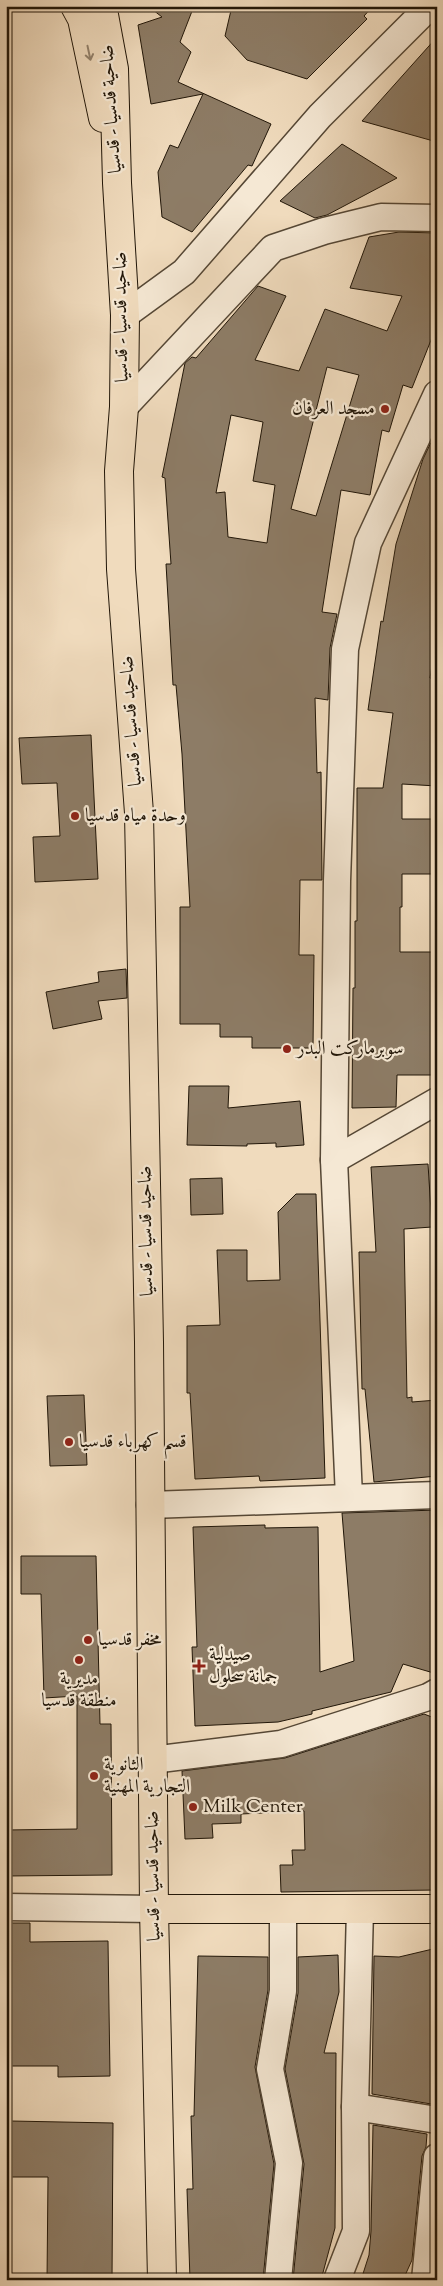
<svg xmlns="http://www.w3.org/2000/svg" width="443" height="2286" viewBox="0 0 443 2286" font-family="'Sorts Mill Goudy',Amiri,serif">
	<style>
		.building { fill: #8d7c66; stroke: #211608; fill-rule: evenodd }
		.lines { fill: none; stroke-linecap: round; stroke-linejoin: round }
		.minor-casing { stroke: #554735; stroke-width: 29 }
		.major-casing { stroke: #211608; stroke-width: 30 }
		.minor { stroke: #f5e8d4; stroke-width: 26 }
		.major { stroke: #f0dbbd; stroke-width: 28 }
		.oneway { stroke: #93826c }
		.poi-dot { fill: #8f2418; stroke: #f5e8d4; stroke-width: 2 }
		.labels { text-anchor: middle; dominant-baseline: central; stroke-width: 4.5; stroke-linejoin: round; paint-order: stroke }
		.street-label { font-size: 19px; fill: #211608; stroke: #f5e8d4 }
		.poi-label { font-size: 19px; fill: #211608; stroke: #f5e8d4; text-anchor: start }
	</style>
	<rect width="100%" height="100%" fill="#f0dbbd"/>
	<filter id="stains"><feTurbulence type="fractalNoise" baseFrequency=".004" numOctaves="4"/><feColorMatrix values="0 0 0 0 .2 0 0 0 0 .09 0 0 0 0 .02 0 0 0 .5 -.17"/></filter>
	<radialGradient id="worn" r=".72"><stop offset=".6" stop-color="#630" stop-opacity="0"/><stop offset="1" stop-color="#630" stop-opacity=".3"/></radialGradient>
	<g class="building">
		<polygon points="148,6 194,6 180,42 191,52 178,82 271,124 252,166 248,165 192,232 162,217 158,172 170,145 178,148 203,94 151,104 138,25 162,17"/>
		<polygon points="232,6 373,6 364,16 367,19 307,79 247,60 225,36"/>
		<polygon points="437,37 437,142 362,121"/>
		<polygon points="342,144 397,178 327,215 315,218 280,201"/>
		<path d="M 399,232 L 437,233 L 437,325 L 412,388 L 403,385 L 389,432 L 382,430 L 370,495 L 341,490 L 322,612 L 337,614 L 330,648 L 328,700 L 315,698 L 317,773 L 321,772 L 322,880 L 300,880 L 299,955 L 314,955 L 313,1048 L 252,1048 L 252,1037 L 220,1037 L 220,1024 L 180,1024 L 180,907 L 190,907 L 182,754 L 176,685 L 173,685 L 170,632 L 166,564 L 171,564 L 165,478 L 162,477 L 185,363 L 192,357 L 196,358 L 258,286 L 286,296 L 255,360 L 299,371 L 325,309 L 387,331 L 402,296 L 350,288 L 369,237 ZM 327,367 L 359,375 L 316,516 L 291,509 ZM 231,415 L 263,422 L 253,481 L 275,485 L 267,543 L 228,537 L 225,492 L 216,493 Z"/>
		<polygon points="437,430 437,632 430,678 437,678 437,786 402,784 402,819 437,819 437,874 402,874 402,907 400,907 400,952 437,952 437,1075 397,1075 396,1107 352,1108 353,988 355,988 355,921 357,921 357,788 383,788 393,713 368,710 381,621 383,622 396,544 423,459"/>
		<polygon points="91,735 98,879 35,882 33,837 60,836 57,783 22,784 19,738"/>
		<polygon points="126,969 127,998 98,1001 102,1019 53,1029 46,992 99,982 98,972"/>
		<polygon points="189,1086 229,1086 228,1108 300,1101 304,1145 276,1147 276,1143 247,1144 247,1146 187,1145"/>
		<polygon points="428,1164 432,1227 404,1229 407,1398 412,1397 412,1402 437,1400 437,1476 374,1482 365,1389 362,1389 359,1252 376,1252 371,1167"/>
		<polygon points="222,1178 223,1214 191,1215 190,1179"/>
		<polygon points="296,1194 316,1194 325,1478 260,1481 259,1476 195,1479 190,1393 187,1393 187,1326 220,1325 217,1250 247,1250 247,1281 280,1280 278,1212"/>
		<polygon points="84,1395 87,1465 50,1466 47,1396"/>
		<polygon points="437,1510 437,1674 403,1664 391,1692 312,1711 312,1714 278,1722 195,1726 192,1647 197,1647 193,1527 265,1525 265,1528 318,1527 320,1672 354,1661 342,1513"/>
		<polygon points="21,1556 96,1556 100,1724 111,1724 112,1875 6,1876 6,1830 77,1829 77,1696 44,1698 41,1594 21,1594"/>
		<polygon points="424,1714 437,1719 437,1890 281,1892 280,1865 293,1865 292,1850 305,1850 304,1811 241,1814 241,1823 212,1824 213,1838 185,1839 182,1771 285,1758"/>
		<polygon points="6,1923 30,1923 30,1942 108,1941 110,2076 58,2077 58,2066 6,2066"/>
		<polygon points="437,1948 437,2105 372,2094 374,1956 399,1957"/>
		<polygon points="338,1955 339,1992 324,2053 336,2053 335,2228 321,2280 293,2280 304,2164 285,2069 298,1993 298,1957"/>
		<polygon points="198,1956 268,1957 268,1990 255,2067 274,2164 263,2280 190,2280 187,2189 193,2189 191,2116 194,2116"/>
		<polygon points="11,2121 113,2123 112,2280 47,2280 48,2177 10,2177"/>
		<polygon points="373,2125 427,2134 426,2147 422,2156 412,2260 403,2280 361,2280 369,2255 371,2231"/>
	</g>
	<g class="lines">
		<g class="minor-casing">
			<g id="minor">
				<polyline points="125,315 184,272 320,116 430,6"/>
				<polyline points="124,407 273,248 324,231 381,217 437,218"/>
				<polyline points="334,1160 437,1101"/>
				<polyline points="349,1497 334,1160 337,881 345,649 368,543 437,394"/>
				<polyline points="150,1505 437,1495"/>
				<polyline points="152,1760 281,1744 428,1697 437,1692"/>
				<polyline points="6,1907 154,1909"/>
				<polyline points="355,2107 437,2120"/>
				<polyline points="278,2280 289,2163 270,2069 283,1991 283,1909"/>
				<polyline points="337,2280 356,2231 355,2107 360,1909"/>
				<polyline points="425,2280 437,2157"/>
			</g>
		</g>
		<g class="major-casing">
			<g id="major">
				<polyline points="75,6 82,19 103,118"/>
				<polyline points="99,6 104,15 114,69 117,183 125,315 124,407 119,471 121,569 139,813 149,1342 154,1909 162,2280"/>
				<polyline points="154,1909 437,1909"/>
			</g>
		</g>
		<use href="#minor" class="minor"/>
		<use href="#major" class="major"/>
	</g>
	<defs><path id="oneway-shaft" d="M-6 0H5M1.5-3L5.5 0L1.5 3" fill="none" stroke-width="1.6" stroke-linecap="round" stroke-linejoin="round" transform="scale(1.25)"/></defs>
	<use class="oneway" href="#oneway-shaft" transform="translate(89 53) rotate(78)"/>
	<g class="poi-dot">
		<circle cx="385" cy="409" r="5"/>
		<circle cx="75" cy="816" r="5"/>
		<circle cx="287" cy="1049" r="5"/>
		<circle cx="69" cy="1442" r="5"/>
		<circle cx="88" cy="1640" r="5"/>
		<circle cx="79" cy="1660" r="5"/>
		<path d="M196.5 1658.5h5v5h5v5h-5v5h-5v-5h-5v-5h5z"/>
		<circle cx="94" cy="1776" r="5"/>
		<circle cx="193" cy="1807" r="5"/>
	</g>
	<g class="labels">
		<g class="street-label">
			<text transform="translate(112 109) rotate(-94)">ضاحية قدسيا - قدسيا</text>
			<text transform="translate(122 317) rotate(-91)">ضاحيد قدسيا - قدسيا</text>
			<text transform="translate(132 721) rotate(-94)">ضاحيد قدسيا - قدسيا</text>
			<text transform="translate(147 1231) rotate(-91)">ضاحيد قدسيا - قدسيا</text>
			<text transform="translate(154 1876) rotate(-91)">ضاحيد قدسيا - قدسيا</text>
		</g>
		<g class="poi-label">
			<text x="375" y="409" text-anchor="end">مسجد العرفان</text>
			<text x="85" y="816">وحدة مياه قدسيا</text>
			<text x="297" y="1049">سوبرماركت البدر</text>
			<text x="79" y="1442">قسم كهرباء قدسيا</text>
			<text x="98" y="1640">مخفر قدسيا</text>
			<text x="209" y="1655">صيدلية<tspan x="209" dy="22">جمانة سحلول</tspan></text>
			<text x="79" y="1679" text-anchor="middle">مديرية<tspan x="79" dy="22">منطقة قدسيا</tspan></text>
			<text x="104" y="1765">الثانوية<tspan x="104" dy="22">التجارية المهنية</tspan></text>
			<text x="203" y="1807">Milk Center</text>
		</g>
	</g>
	<rect width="443" height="2286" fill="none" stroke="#f0dbbd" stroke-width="25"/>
	<rect x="8" y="8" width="428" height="2271" fill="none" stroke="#211608" stroke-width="2.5"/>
	<rect x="12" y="12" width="418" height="2261" fill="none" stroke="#211608"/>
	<rect width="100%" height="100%" filter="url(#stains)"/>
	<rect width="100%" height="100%" fill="url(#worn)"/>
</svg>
